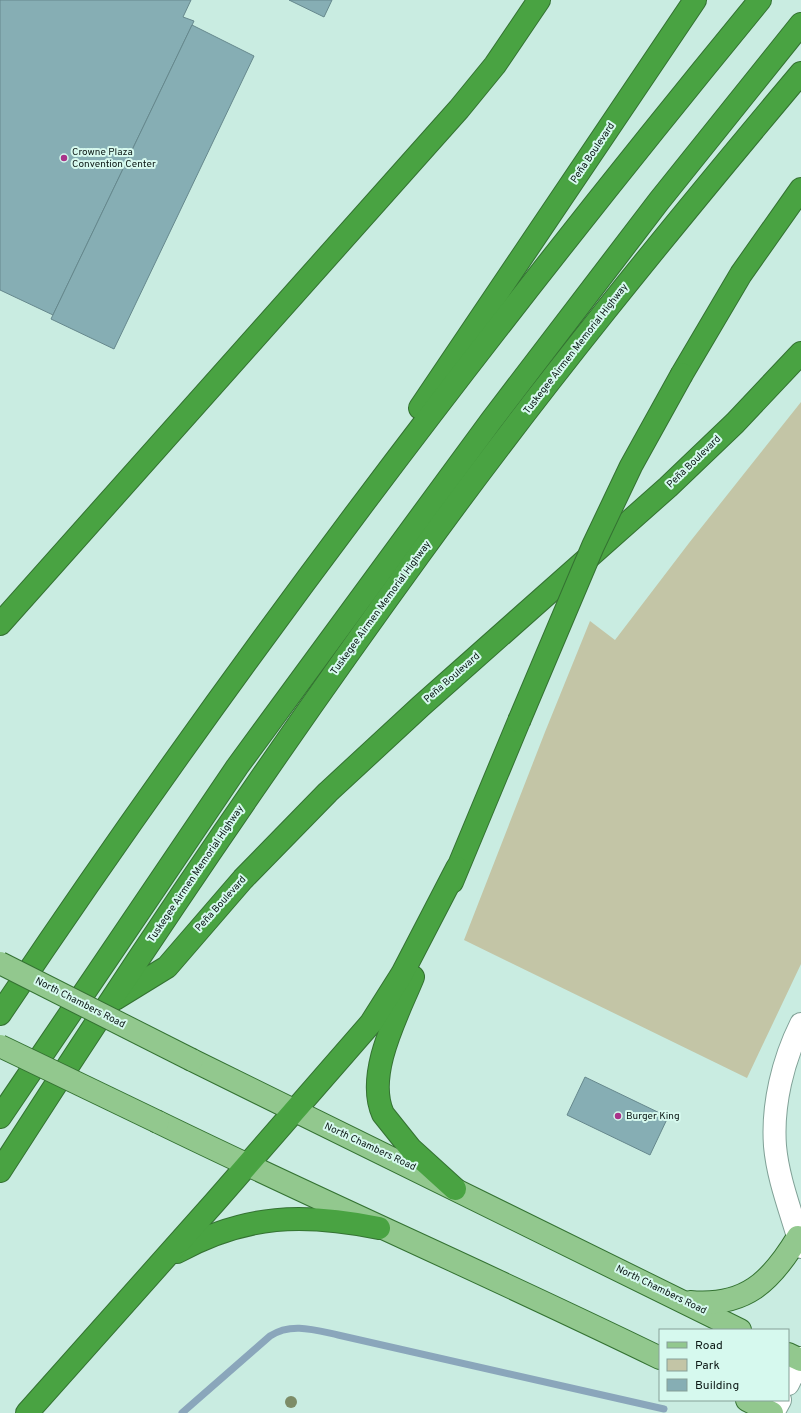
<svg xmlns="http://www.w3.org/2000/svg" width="801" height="1413" viewBox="0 0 801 1413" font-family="Overpass,sans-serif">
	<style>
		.green { fill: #c3c5a6 }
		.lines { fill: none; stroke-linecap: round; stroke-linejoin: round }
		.stream { stroke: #8aa6bb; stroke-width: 7 }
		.building { fill: #86aeb4; stroke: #66888d }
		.minor-casing { stroke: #80a197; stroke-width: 24 }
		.major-casing { stroke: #347232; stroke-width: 24 }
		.highway-casing { stroke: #347232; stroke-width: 24 }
		.minor { stroke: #fff; stroke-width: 22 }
		.major { stroke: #92c88e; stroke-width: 22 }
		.highway { stroke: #49a342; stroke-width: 22 }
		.major-bridge-casing { stroke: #347232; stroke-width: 24; stroke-linecap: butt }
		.highway-bridge-casing { stroke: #347232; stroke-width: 24; stroke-linecap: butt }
		.major-bridge { stroke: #92c88e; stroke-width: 22 }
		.highway-bridge { stroke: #49a342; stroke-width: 22 }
		.tree { fill: #7d8c67 }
		.poi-dot { fill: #a9338a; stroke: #d6f9ee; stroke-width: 1.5 }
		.labels { text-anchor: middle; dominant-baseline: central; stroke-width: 4; stroke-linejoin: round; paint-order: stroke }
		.poi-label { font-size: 10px; fill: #0c1815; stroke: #d6f9ee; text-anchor: start }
		.street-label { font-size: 10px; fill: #0c1815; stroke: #d6f9ee }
	</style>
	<rect width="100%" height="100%" fill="#c9ece1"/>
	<polygon class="green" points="801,402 801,964 747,1078 464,940 545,732 590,621 615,640 689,543"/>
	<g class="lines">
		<path class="stream" d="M 182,1413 L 270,1336 C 291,1322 315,1330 338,1335 L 664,1409"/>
	</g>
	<g class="building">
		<polygon points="0,0 191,0 183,17 194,21 53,315 0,290"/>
		<polygon points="289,0 332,0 324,17"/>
		<polygon points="192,25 254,56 114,349 51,319"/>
		<polygon points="585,1077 668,1117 650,1155 567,1115"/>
	</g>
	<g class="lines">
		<g class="minor-casing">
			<g id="minor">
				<path d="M 801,1024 C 783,1060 772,1105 775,1146 C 778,1180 792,1214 801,1247"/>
				<polyline points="788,1384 801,1358"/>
				<polyline points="773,1413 780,1400"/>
			</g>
		</g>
		<g class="major-casing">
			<g id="major">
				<polyline points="192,1060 740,1330"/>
				<path d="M 158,1122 C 324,1203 494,1277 660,1358"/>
				<path d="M 690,1302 C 745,1307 771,1282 798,1237"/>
				<polyline points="788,1354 801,1360"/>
				<polyline points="747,1400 772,1413"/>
			</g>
		</g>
		<g class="highway-casing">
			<g id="highway">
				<polyline points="682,374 741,274 801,189"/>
				<polyline points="420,408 695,0"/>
				<polyline points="0,624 459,109 495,65 539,0"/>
				<polyline points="452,882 519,721"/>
				<path d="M 413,977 C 398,1014 365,1074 383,1114 L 411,1149 L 455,1189"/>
				<polyline points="115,999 167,967 243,879 328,792 421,706 668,487 735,423 801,353"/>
				<path d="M 0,1014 C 235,663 492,326 760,0"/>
				<polyline points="0,1117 237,767 491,421 659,201 801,24"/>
				<path d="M 0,1171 C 134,962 273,756 419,555 C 539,389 669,230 801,73"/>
				<path d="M 177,1252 C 246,1214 304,1213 379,1228"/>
				<polyline points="27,1413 215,1202 371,1023 402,974 457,868"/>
			</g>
		</g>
		<use href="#minor" class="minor"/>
		<use href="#major" class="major"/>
		<use href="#highway" class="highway"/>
		<g class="major-bridge-casing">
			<g id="major-bridge">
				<polyline points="0,963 192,1060"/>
				<polyline points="0,1046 158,1122"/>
			</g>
		</g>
		<g class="highway-bridge-casing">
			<polyline id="highway-bridge" points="519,721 593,546 631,466 682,374"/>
		</g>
		<use href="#major-bridge" class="major-bridge"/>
		<use href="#highway-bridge" class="highway-bridge"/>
	</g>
	<circle class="tree" cx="291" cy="1402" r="6"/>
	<g class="poi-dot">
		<circle cx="64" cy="158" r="4"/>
		<circle cx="618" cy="1116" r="4"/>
	</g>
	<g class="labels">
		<g class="poi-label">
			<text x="72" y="152">Crowne Plaza<tspan x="72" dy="12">Convention Center</tspan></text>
			<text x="626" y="1116">Burger King</text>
		</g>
		<g class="street-label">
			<text transform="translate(593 153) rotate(-56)">Peña Boulevard</text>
			<text transform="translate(576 349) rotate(-52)">Tuskegee Airmen Memorial Highway</text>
			<text transform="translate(694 462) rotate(-44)">Peña Boulevard</text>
			<text transform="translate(381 608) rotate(-54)">Tuskegee Airmen Memorial Highway</text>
			<text transform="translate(452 678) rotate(-41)">Peña Boulevard</text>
			<text transform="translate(196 874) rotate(-56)">Tuskegee Airmen Memorial Highway</text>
			<text transform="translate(221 904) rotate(-48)">Peña Boulevard</text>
			<text transform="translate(80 1003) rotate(27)">North Chambers Road</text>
			<text transform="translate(370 1147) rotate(25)">North Chambers Road</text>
			<text transform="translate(661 1290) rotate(26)">North Chambers Road</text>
		</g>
	</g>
	<rect x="659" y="1329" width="130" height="72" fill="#d6f9ee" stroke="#859f97"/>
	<rect x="667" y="1342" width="20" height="6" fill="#92c88e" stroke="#859f97"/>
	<text x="695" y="1349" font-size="12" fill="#0c1815">Road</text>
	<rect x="667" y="1359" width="20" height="12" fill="#c3c5a6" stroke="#859f97"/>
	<text x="695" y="1369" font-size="12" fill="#0c1815">Park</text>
	<rect x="667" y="1379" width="20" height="12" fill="#86aeb4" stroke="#859f97"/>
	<text x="695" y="1389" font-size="12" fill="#0c1815">Building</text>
</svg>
